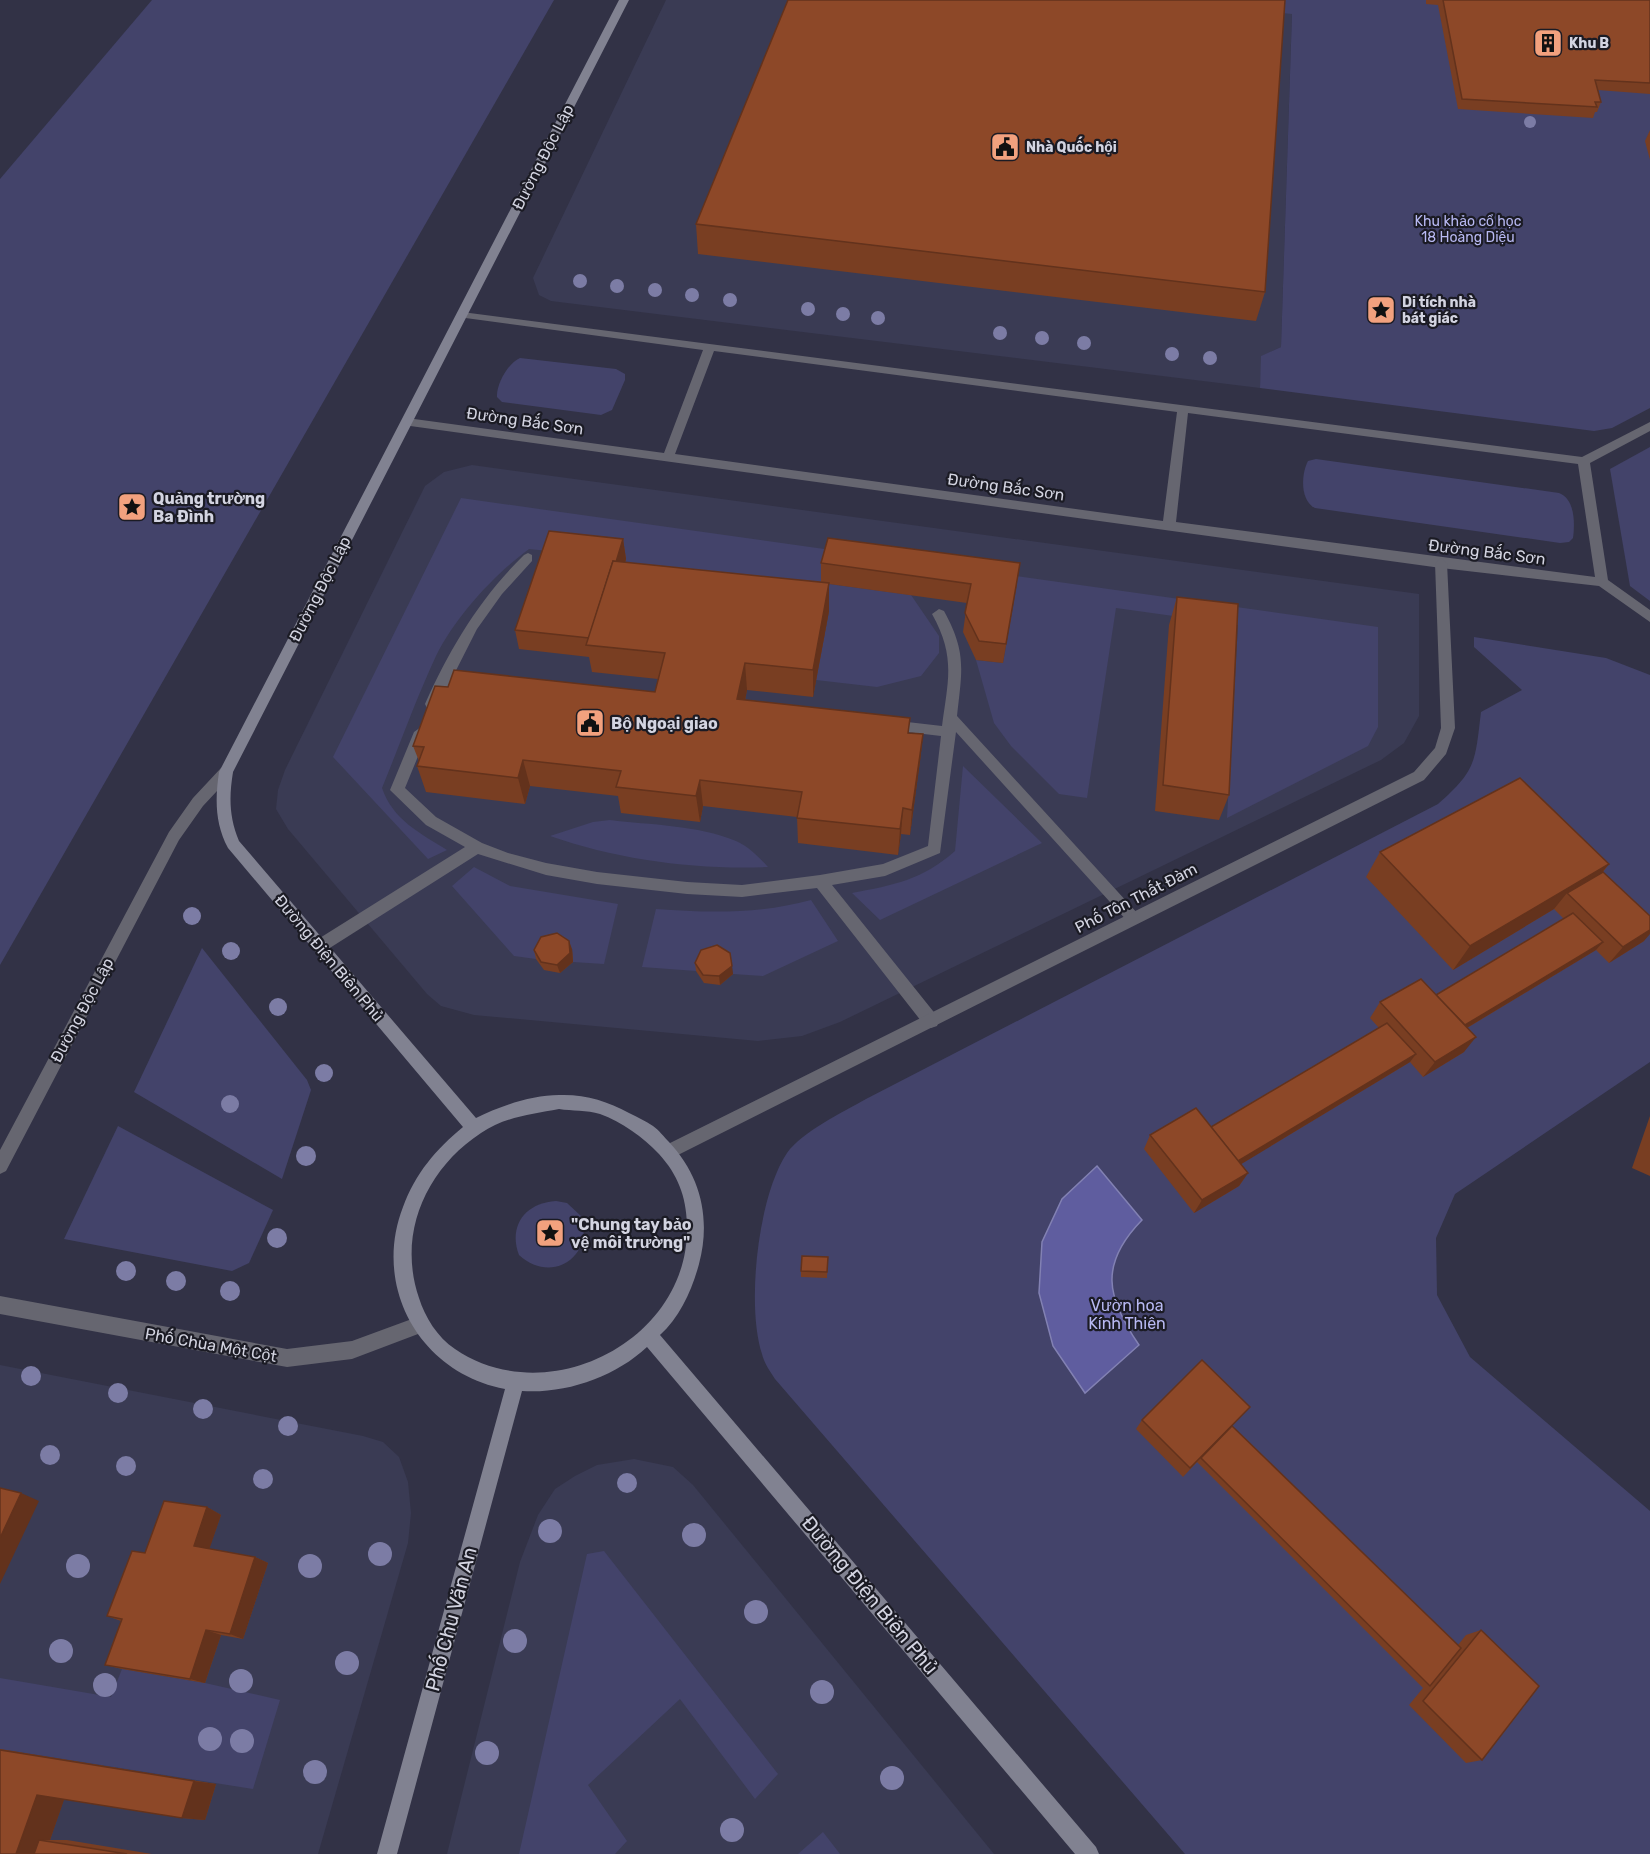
<svg xmlns="http://www.w3.org/2000/svg" width="1650" height="1854" viewBox="0 0 1650 1854" font-family="Rubik,sans-serif">
	<style>
		.built { fill: #3a3b54 }
		.green { fill: #43436a }
		.water { fill: #5f5d9f; stroke: #8281b3; stroke-width: 1.5 }
		.lines { fill: none; stroke-linecap: round; stroke-linejoin: round }
		.lane { fill: #666670; fill-rule: evenodd }
		.street { fill: #666670; fill-rule: evenodd }
		.secondary { fill: #818291; fill-rule: evenodd }
		.tree { fill: #7c7ca5 }
		.wall { fill: #793e22 }
		.shaded-wall { fill: #63321c }
		.building { fill: #8d4828; stroke: #63321c; stroke-width: 1.5 }
		.labels { text-anchor: middle; dominant-baseline: central; stroke-width: 4.5; stroke-linejoin: round; paint-order: stroke }
		.far-poi-label { font-size: 14px; font-weight: bold; fill: #d3d4e1; stroke: #1b1b24; text-anchor: start }
		.far-park-label { font-size: 14px; fill: #b8b9f3; stroke: #1b1b24 }
		.street-label { font-size: 16px; fill: #d3d4e1; stroke: #1b1b24 }
		.poi-label { font-size: 16px; font-weight: bold; fill: #d3d4e1; stroke: #1b1b24; text-anchor: start }
		.park-label { font-size: 16px; fill: #b8b9f3; stroke: #1b1b24 }
		.near-street-label { font-size: 20px; fill: #d3d4e1; stroke: #1b1b24 }
	</style>
	<rect width="100%" height="100%" fill="#323246"/>
	<g class="built">
		<polygon points="666,0 1190,0 1193,4 1292,13 1281,347 1262,356 1260,388 551,301 539,295 533,278"/>
		<polygon points="472,465 1419,594 1419,716 1404,743 1381,760 840,1022 802,1036 758,1041 474,1015 441,1006 427,994 288,829 276,809 278,790 285,770 425,486 444,472"/>
		<polygon points="0,1365 363,1436 383,1442 399,1457 408,1482 411,1513 408,1543 318,1854 0,1854"/>
		<polygon points="634,1459 673,1467 693,1485 994,1854 447,1854 520,1562 538,1515 555,1489 575,1476 597,1465"/>
	</g>
	<g class="green">
		<polygon points="152,0 554,0 0,965 0,179"/>
		<polygon points="1190,0 1650,0 1650,408 1612,428 1594,431 1260,388 1261,356 1281,347 1292,14 1193,4"/>
		<path d="M 520,358 L 616,369 L 625,374 L 625,380 L 612,410 L 601,415 L 502,402 L 497,397 C 496,385 508,363 520,358 Z"/>
		<polygon points="1650,447 1650,601 1630,586 1610,469"/>
		<path d="M 1316,459 L 1559,493 C 1575,499 1575,523 1573,538 L 1569,542 L 1560,543 L 1315,508 C 1300,501 1301,474 1308,461 Z"/>
		<path d="M 461,498 L 1378,627 L 1378,727 L 1368,746 L 1227,818 L 1238,625 L 1116,608 L 1087,798 L 1059,794 L 1011,746 L 994,723 L 976,660 L 1003,663 L 1017,583 L 822,583 L 911,595 L 939,636 L 939,653 L 921,676 L 877,687 L 816,680 L 829,611 L 617,590 L 626,559 L 529,549 C 494,575 456,616 436,656 C 416,699 400,744 382,788 C 393,820 420,833 447,850 L 428,859 L 333,757 Z"/>
		<path d="M 1474,637 L 1606,658 L 1650,675 L 1650,1062 L 1455,1194 L 1436,1238 L 1437,1295 L 1470,1357 L 1650,1511 L 1650,1854 L 1185,1854 L 775,1379 C 770,1371 764,1363 762,1354 C 746,1305 758,1196 787,1153 C 802,1132 843,1112 866,1099 L 1438,804 C 1477,770 1475,761 1481,712 L 1522,690 L 1474,647 Z"/>
		<path d="M 963,766 L 1042,843 L 880,920 L 852,893 C 894,885 922,880 955,851 Z"/>
		<path d="M 610,820 C 650,825 698,825 736,841 C 749,847 759,857 768,867 C 696,870 619,860 550,836 L 593,822 Z"/>
		<polygon points="474,867 510,886 618,904 604,964 573,962 572,949 536,959 514,956 452,886"/>
		<path d="M 811,900 L 838,941 L 763,976 L 733,974 L 731,961 L 702,958 L 696,971 L 642,967 L 656,909 C 709,913 760,914 811,900 Z"/>
		<polygon points="202,948 307,1080 311,1090 282,1179 134,1092"/>
		<polygon points="118,1126 273,1210 249,1263 232,1271 64,1239"/>
		<path d="M 556,1201 L 567,1203 L 582,1217 C 593,1259 550,1284 519,1255 C 508,1226 525,1203 556,1201 Z"/>
		<polygon points="604,1551 778,1774 755,1799 680,1699 588,1785 627,1841 615,1854 519,1854 587,1554"/>
		<polygon points="122,1669 205,1683 280,1700 253,1789 0,1749 0,1678 111,1697"/>
		<polygon points="823,1832 840,1854 798,1854"/>
	</g>
	<path class="water" d="M 1097,1166 L 1142,1220 C 1099,1264 1106,1297 1139,1345 L 1085,1393 L 1053,1346 L 1039,1293 L 1042,1242 L 1062,1199 Z"/>
	<g class="lines">
		<g class="lane">
			<path d="M 462,312 L 1582,457 L 1650,422 L 1650,431 L 1590,463 L 1608,580 L 1650,610 L 1650,622 L 1599,586 L 1441,568 L 403,425 L 401,422 L 407,418 L 664,453 L 703,350 L 458,317 L 458,313 ZM 714,351 L 1177,412 L 1163,521 L 675,454 ZM 1188,413 L 1578,464 L 1595,577 L 1176,522 Z"/>
			<path d="M 528,553 L 532,555 L 532,561 L 502,594 L 477,629 L 437,708 L 427,708 L 425,704 C 450,648 480,598 524,555 Z"/>
			<path d="M 939,609 L 944,611 C 967,653 962,670 957,716 L 1139,915 L 1141,919 L 1139,923 L 1129,923 L 956,732 L 940,853 L 885,876 L 832,885 L 937,1016 L 939,1021 L 937,1026 L 931,1028 L 925,1026 L 817,888 L 742,897 L 687,894 L 597,884 L 546,875 L 478,854 L 325,951 L 320,952 L 315,951 L 312,946 L 315,941 L 465,847 L 426,825 L 390,790 L 414,732 L 421,727 L 428,732 L 405,788 L 436,817 L 482,843 L 508,853 L 546,863 L 597,872 L 687,882 L 742,885 L 820,875 L 883,864 L 928,846 L 941,736 L 890,730 L 883,725 L 890,720 L 942,726 C 948,680 956,657 932,614 Z"/>
		</g>
		<g class="street">
			<polygon points="1441,558 1447,563 1455,728 1446,754 1424,780 676,1156 670,1159 664,1156 662,1151 664,1146 1414,772 1435,748 1441,728 1435,563"/>
			<polygon points="226,766 233,772 231,776 203,806 179,840 6,1171 0,1174 0,1150 169,832 193,798 221,768"/>
			<polygon points="0,1296 287,1349 352,1341 420,1316 426,1319 429,1325 426,1331 352,1359 287,1367 0,1314"/>
		</g>
		<path class="secondary" d="M 619,0 L 629,0 L 233,772 C 229,797 229,817 239,841 L 476,1118 C 500,1106 532,1095 559,1095 C 585,1094 607,1101 629,1113 C 637,1117 646,1121 653,1126 C 659,1130 664,1137 669,1142 C 701,1176 711,1219 699,1264 C 692,1290 680,1317 660,1335 L 1096,1847 L 1099,1854 L 1075,1854 L 647,1347 C 615,1377 566,1394 522,1391 L 397,1854 L 377,1854 L 505,1389 C 420,1373 372,1287 403,1207 C 415,1174 436,1149 463,1127 L 228,848 C 215,823 215,800 219,772 ZM 559,1109 C 572,1111 587,1110 600,1114 C 622,1122 643,1137 659,1154 C 678,1175 686,1196 687,1224 C 691,1339 549,1413 455,1349 C 437,1337 425,1317 419,1298 C 397,1234 426,1169 481,1133 C 504,1117 532,1114 559,1109 Z"/>
	</g>
	<g class="tree">
		<circle cx="1530" cy="122" r="6"/>
		<circle cx="580" cy="281" r="7"/>
		<circle cx="617" cy="286" r="7"/>
		<circle cx="655" cy="290" r="7"/>
		<circle cx="692" cy="295" r="7"/>
		<circle cx="730" cy="300" r="7"/>
		<circle cx="808" cy="309" r="7"/>
		<circle cx="843" cy="314" r="7"/>
		<circle cx="878" cy="318" r="7"/>
		<circle cx="1000" cy="333" r="7"/>
		<circle cx="1042" cy="338" r="7"/>
		<circle cx="1084" cy="343" r="7"/>
		<circle cx="1172" cy="354" r="7"/>
		<circle cx="1210" cy="358" r="7"/>
		<circle cx="192" cy="916" r="9"/>
		<circle cx="231" cy="951" r="9"/>
		<circle cx="278" cy="1007" r="9"/>
		<circle cx="324" cy="1073" r="9"/>
		<circle cx="230" cy="1104" r="9"/>
		<circle cx="306" cy="1156" r="10"/>
		<circle cx="277" cy="1238" r="10"/>
		<circle cx="126" cy="1271" r="10"/>
		<circle cx="176" cy="1281" r="10"/>
		<circle cx="230" cy="1291" r="10"/>
		<circle cx="31" cy="1376" r="10"/>
		<circle cx="118" cy="1393" r="10"/>
		<circle cx="203" cy="1409" r="10"/>
		<circle cx="288" cy="1426" r="10"/>
		<circle cx="50" cy="1455" r="10"/>
		<circle cx="126" cy="1466" r="10"/>
		<circle cx="263" cy="1479" r="10"/>
		<circle cx="627" cy="1483" r="10"/>
		<circle cx="550" cy="1531" r="12"/>
		<circle cx="694" cy="1535" r="12"/>
		<circle cx="380" cy="1554" r="12"/>
		<circle cx="78" cy="1566" r="12"/>
		<circle cx="310" cy="1566" r="12"/>
		<circle cx="756" cy="1612" r="12"/>
		<circle cx="515" cy="1641" r="12"/>
		<circle cx="61" cy="1651" r="12"/>
		<circle cx="347" cy="1663" r="12"/>
		<circle cx="241" cy="1681" r="12"/>
		<circle cx="105" cy="1685" r="12"/>
		<circle cx="822" cy="1692" r="12"/>
		<circle cx="210" cy="1739" r="12"/>
		<circle cx="242" cy="1741" r="12"/>
		<circle cx="487" cy="1753" r="12"/>
		<circle cx="315" cy="1772" r="12"/>
		<circle cx="892" cy="1778" r="12"/>
		<circle cx="732" cy="1830" r="12"/>
	</g>
	<g class="wall">
		<polygon points="1426,0 1650,0 1650,94 1598,90 1601,102 1597,112 1595,112 1593,118 1458,109 1438,5 1426,4"/>
		<polygon points="1650,130 1650,160 1645,141"/>
		<polygon points="696,224 1265,292 1256,321 698,254"/>
		<polygon points="623,539 626,559 625,563 821,582 821,563 1017,583 1003,663 976,660 963,632 967,603 829,584 829,611 813,697 747,690 745,700 909,733 923,734 920,761 910,835 901,834 898,855 798,843 797,817 703,806 700,822 621,813 618,796 530,786 525,804 426,792 417,766 419,761 413,746 448,687 655,692 658,679 592,672 589,657 519,649 515,630"/>
		<polygon points="1177,597 1229,795 1219,820 1155,811 1169,625"/>
		<polygon points="1380,852 1609,864 1603,872 1644,941 1609,963 1596,950 1467,1028 1464,1052 1423,1077 1410,1062 1241,1164 1248,1173 1239,1186 1194,1213 1144,1149 1150,1135 1211,1127 1379,1028 1370,1018 1380,1002 1436,995 1564,919 1554,909 1453,970 1366,877"/>
		<polygon points="572,949 573,962 560,973 544,970 536,959 534,950"/>
		<polygon points="695,963 733,974 720,985 704,983 696,971"/>
		<polygon points="1650,1116 1650,1176 1632,1168"/>
		<polygon points="828,1257 827,1278 801,1277 801,1271"/>
		<polygon points="1142,1420 1232,1426 1458,1645 1466,1635 1481,1630 1482,1760 1466,1763 1409,1705 1423,1688 1197,1462 1183,1477 1136,1429"/>
		<polygon points="207,1507 221,1515 209,1549 255,1557 268,1563 243,1639 221,1635 205,1683 122,1669 105,1665 121,1621 107,1616 145,1553"/>
		<polygon points="0,1749 216,1784 205,1820 182,1818 64,1799 50,1840 67,1840 152,1854 0,1854"/>
	</g>
	<g class="shaded-wall">
		<polygon points="623,539 626,559 600,646 593,639"/>
		<polygon points="829,583 829,611 813,697 813,670"/>
		<polygon points="745,663 747,690 740,726 737,699"/>
		<polygon points="923,734 920,761 910,835 912,810"/>
		<polygon points="523,760 530,786 525,804 518,778"/>
		<polygon points="700,780 703,806 700,822 696,796"/>
		<polygon points="903,808 901,834 898,855 900,829"/>
		<polygon points="1609,864 1589,888 1567,893 1554,909 1453,970 1470,946"/>
		<polygon points="1650,930 1650,934 1644,941 1609,963 1623,947"/>
		<polygon points="569,941 572,949 573,962 560,973 557,965"/>
		<polygon points="1603,942 1596,950 1450,1038 1456,1030"/>
		<polygon points="732,966 733,974 720,985 719,976"/>
		<polygon points="1476,1037 1464,1052 1423,1077 1435,1062"/>
		<polygon points="1416,1054 1410,1062 1228,1172 1232,1165"/>
		<polygon points="1248,1173 1239,1186 1194,1213 1202,1200"/>
		<polygon points="21,1493 39,1501 0,1584 0,1538"/>
		<polygon points="207,1507 221,1515 208,1553 194,1546"/>
		<polygon points="255,1557 268,1563 243,1639 230,1634"/>
		<polygon points="206,1630 221,1635 205,1683 190,1679"/>
		<polygon points="194,1781 216,1784 205,1820 182,1818"/>
		<polygon points="37,1795 65,1797 50,1840 39,1840 45,1854 16,1854"/>
	</g>
	<g class="building">
		<polygon points="788,0 1285,0 1265,292 696,224"/>
		<polygon points="1443,0 1650,0 1650,83 1595,80 1601,102 1595,102 1597,107 1462,99"/>
		<polygon points="549,531 623,539 616,562 613,561 589,638 515,630"/>
		<polygon points="828,538 1020,563 1006,644 979,641 965,613 971,584 821,563"/>
		<polygon points="613,561 829,583 813,670 745,663 737,699 910,718 908,733 923,734 912,810 903,808 900,829 797,818 802,792 700,780 696,796 616,787 621,771 523,760 518,778 417,766 424,747 413,746 435,686 448,687 454,670 655,692 665,653 586,645"/>
		<polygon points="1177,597 1238,604 1229,795 1163,785"/>
		<polygon points="1520,778 1609,864 1470,946 1380,852"/>
		<polygon points="1603,872 1650,916 1650,930 1623,947 1567,893"/>
		<polygon points="1573,913 1603,942 1465,1025 1436,995"/>
		<polygon points="557,933 569,941 570,953 557,965 541,962 534,950 541,937"/>
		<polygon points="717,945 730,953 732,966 719,976 703,975 695,963 701,950"/>
		<polygon points="1421,979 1476,1037 1435,1062 1380,1002"/>
		<polygon points="1387,1023 1416,1054 1238,1161 1211,1127"/>
		<polygon points="1196,1108 1248,1173 1202,1200 1150,1135"/>
		<polygon points="802,1256 828,1257 827,1272 801,1271"/>
		<polygon points="1202,1360 1250,1407 1190,1468 1142,1420"/>
		<polygon points="1232,1426 1461,1648 1430,1686 1201,1458"/>
		<polygon points="0,1488 21,1493 0,1538"/>
		<polygon points="164,1501 207,1507 194,1546 255,1557 230,1634 206,1630 190,1679 105,1665 122,1619 107,1616 132,1551 145,1553"/>
		<polygon points="1481,1630 1539,1686 1482,1760 1423,1701"/>
		<polygon points="0,1750 194,1781 182,1818 37,1795 16,1854 0,1854"/>
		<polygon points="39,1840 127,1854 34,1854"/>
	</g>
	<defs>
		<g id="building-square" transform="scale(1.5)"><rect x="-9" y="-9" width="18" height="18" rx="4" fill="#f2a17e" stroke="#1b1b24"/><path d="M-4-6H4V6H1V3H-1V6H-4ZM-2.5-4.3h1.7v1.8h-1.7ZM.8-4.3h1.7v1.8H.8ZM-2.5-1h1.7V.8h-1.7ZM.8-1h1.7V.8H.8Z" fill="#111"/></g>
		<g id="civic-square" transform="scale(1.5)"><rect x="-9" y="-9" width="18" height="18" rx="4" fill="#f2a17e" stroke="#1b1b24"/><path d="M-.6-6.5H3V-4.5H.6V-3L4-1V1h2V6H-6V1h2V-1L-.6-3ZM-1.2 2.5V6h2.4V2.5Z" fill="#111"/></g>
		<g id="sight-square" transform="scale(1.5)"><rect x="-9" y="-9" width="18" height="18" rx="4" fill="#f2a17e" stroke="#1b1b24"/><path d="M0-6L1.8-2.2L6-1.7L2.9 1.2L3.7 5.4L0 3.3L-3.7 5.4L-2.9 1.2L-6-1.7L-1.8-2.2Z" fill="#111"/></g>
	</defs>
	<g fill-rule="evenodd">
		<use href="#building-square" x="1548" y="43"/>
		<use href="#civic-square" x="1005" y="147"/>
		<use href="#sight-square" x="1381" y="310"/>
		<use href="#sight-square" x="132" y="507"/>
		<use href="#civic-square" x="590" y="723"/>
		<use href="#sight-square" x="550" y="1233"/>
	</g>
	<g class="labels">
		<g class="far-poi-label">
			<text x="1569" y="43">Khu B</text>
			<text x="1026" y="147">Nhà Quốc hội</text>
			<text x="1402" y="302">Di tích nhà<tspan x="1402" dy="16">bát giác</tspan></text>
		</g>
		<g class="far-park-label">
			<text x="1468" y="221">Khu khảo cổ học<tspan x="1468" dy="16">18 Hoàng Diệu</tspan></text>
		</g>
		<g class="street-label">
			<text transform="translate(543 157) rotate(-63)">Đường Độc Lập</text>
			<text transform="translate(525 421) rotate(8)">Đường Bắc Sơn</text>
			<text transform="translate(1006 487) rotate(8)">Đường Bắc Sơn</text>
			<text transform="translate(1487 552) rotate(7)">Đường Bắc Sơn</text>
			<text transform="translate(320 589) rotate(-63)">Đường Độc Lập</text>
			<text transform="translate(1136 898) rotate(-27)">Phố Tôn Thất Đàm</text>
			<text transform="translate(329 958) rotate(50)">Đường Điện Biên Phủ</text>
			<text transform="translate(82 1010) rotate(-62)">Đường Độc Lập</text>
			<text transform="translate(211 1345) rotate(10)">Phố Chùa Một Cột</text>
		</g>
		<g class="poi-label">
			<text x="153" y="498">Quảng trường<tspan x="153" dy="18">Ba Đình</tspan></text>
			<text x="611" y="723">Bộ Ngoại giao</text>
			<text x="571" y="1224">"Chung tay bảo<tspan x="571" dy="18">vệ môi trường"</tspan></text>
		</g>
		<g class="park-label">
			<text x="1127" y="1305">Vườn hoa<tspan x="1127" dy="18">Kính Thiên</tspan></text>
		</g>
		<g class="near-street-label">
			<text transform="translate(870 1595) rotate(50)">Đường Điện Biên Phủ</text>
			<text transform="translate(451 1619) rotate(-75)">Phố Chu Văn An</text>
		</g>
	</g>
</svg>
